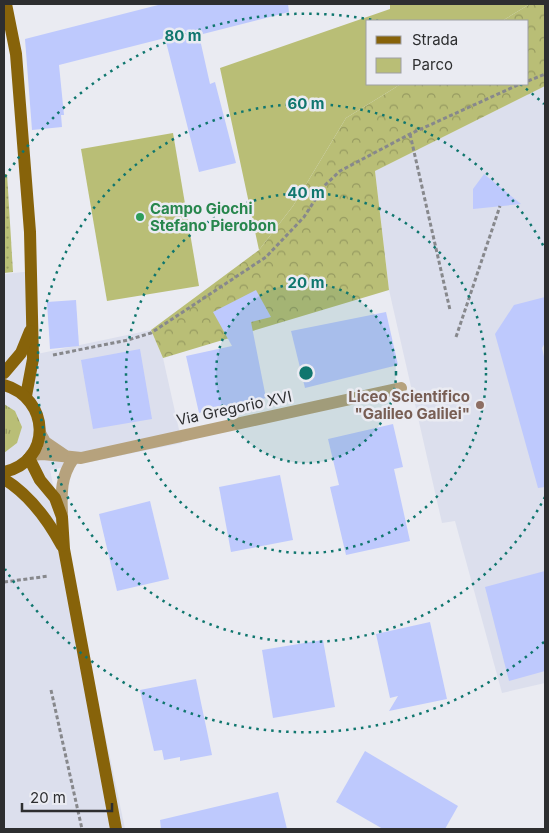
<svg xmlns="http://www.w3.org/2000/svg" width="549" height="833" viewBox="0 0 549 833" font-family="Inter,sans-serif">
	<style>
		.built { fill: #dcdfed }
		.grass { fill: url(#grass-tufts) }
		.forest { fill: url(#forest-crowns) }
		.park { fill: #b9be76 }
		.garden { fill: url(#garden-dots) }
		.building { fill: #bec9fd }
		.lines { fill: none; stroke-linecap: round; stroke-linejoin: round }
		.path { stroke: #87888c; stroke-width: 3; stroke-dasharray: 4 2.5; stroke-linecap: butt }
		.street { stroke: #b6a27d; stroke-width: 12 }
		.primary { stroke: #87630a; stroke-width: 12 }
		.ring { fill: none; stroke: #0f766e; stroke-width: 2.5; stroke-dasharray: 2.5 5 }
		.leisure-dot { fill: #2e9e5b; stroke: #eaebf2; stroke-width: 2 }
		.education-dot { fill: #8d6e63; stroke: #eaebf2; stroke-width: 2 }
		.labels { text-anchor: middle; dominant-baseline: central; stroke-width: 5; stroke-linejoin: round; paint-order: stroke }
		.leisure-label { font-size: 15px; font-weight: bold; fill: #27864d; stroke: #eaebf2; text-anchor: start }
		.education-label { font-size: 15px; font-weight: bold; fill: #785e54; stroke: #eaebf2; text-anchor: end }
		.street-label { font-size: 15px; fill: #2d2e30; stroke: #eaebf2 }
		.centre { fill: #0f766e; stroke: #eaebf2; stroke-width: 2.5 }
		.ring-label { font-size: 15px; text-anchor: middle; font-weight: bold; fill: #0f766e; stroke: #eaebf2; stroke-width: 5; stroke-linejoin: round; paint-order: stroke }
	</style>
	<defs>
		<pattern id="grass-tufts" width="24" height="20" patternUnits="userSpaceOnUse" patternTransform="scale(1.25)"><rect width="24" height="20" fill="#b9be76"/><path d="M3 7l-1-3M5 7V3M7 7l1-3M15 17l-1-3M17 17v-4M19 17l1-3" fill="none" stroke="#979b61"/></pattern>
		<pattern id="forest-crowns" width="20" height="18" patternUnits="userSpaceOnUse" patternTransform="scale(1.25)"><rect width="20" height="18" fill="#b9be76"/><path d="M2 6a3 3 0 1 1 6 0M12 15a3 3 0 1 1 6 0" fill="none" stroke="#979b61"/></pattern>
		<pattern id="garden-dots" width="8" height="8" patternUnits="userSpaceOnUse" patternTransform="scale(1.25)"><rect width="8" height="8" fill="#b9be76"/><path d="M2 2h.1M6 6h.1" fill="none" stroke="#979b61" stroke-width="1.8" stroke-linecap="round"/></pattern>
	</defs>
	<rect width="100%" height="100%" fill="#eaebf2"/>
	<g class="built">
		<polygon points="545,86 545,683 502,693 455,521 442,523 389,290 375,171"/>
		<polygon points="33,271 37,354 151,330 163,358 182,443 50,470 125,829 4,829 4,274"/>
	</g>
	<polygon class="grass" points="4,404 15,411 22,427 17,443 4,453"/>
	<polygon class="forest" points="530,4 545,4 545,86 375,171 389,290 163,358 151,330 259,250 293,206 346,118 401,84 528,84 528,21 502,21"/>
	<g class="park">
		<polygon points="390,4 530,4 502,21 368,21 368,84 401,84 346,118 293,206 259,250 220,68 390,9"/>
		<polygon points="173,133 199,286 107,301 81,149"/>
	</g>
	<polygon class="garden" points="4,174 7,174 13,272 4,273"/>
	<g class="building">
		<polygon points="162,4 288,4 289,12 199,35 210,84 215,82 236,163 199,172 165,38 59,65 64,115 61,115 62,127 32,130 25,39"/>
		<polygon points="484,174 521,204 473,209 473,189"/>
		<polygon points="256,290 271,317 251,322 266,398 199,413 186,356 232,346 213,312"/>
		<polygon points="545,297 545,343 542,348 545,361 545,487 538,488 495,334 514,305"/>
		<polygon points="76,300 79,346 50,349 47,302"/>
		<polygon points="386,312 398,365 305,388 291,331"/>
		<polygon points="140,349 152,419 93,429 81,360"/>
		<polygon points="393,424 403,467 394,469 410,541 346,555 330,487 339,485 328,439"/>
		<polygon points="280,475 293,540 231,552 219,487"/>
		<polygon points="150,501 169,579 117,591 99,514"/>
		<polygon points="545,571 545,671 509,681 485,587"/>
		<polygon points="430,622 447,699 389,711 398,696 390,698 376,634"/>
		<polygon points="323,640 335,707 273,718 262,650"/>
		<polygon points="196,679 212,755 180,761 180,757 164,760 162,750 154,751 140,690"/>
		<polygon points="365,751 458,806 445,829 383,829 336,802"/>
		<polygon points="278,792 287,829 161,829 160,820"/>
	</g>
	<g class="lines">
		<g class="path">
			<polyline points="528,81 545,74"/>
			<polyline points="410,134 450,310"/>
			<polyline points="456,337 500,206"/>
			<polyline points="53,355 128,340 151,333 266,257 304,217 324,186 340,171 410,134 520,84"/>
			<polyline points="4,582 49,576"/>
			<polyline points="51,690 82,829"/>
		</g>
		<g class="street">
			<polyline points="40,433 45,442 64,455"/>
			<polyline points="31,455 43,454 81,458 401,388"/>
			<path d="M 62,513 C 61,493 61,476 73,459"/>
		</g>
		<g class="primary">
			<polyline points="6,4 16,54 30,232 33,359 26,396"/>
			<polyline points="4,373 21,353 30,331"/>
			<path d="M 4,385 C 50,398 53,461 4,472"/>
			<polyline points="29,458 40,480 55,498 62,517 64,549 116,829"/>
			<path d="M 4,479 C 30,495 48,520 62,546"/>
		</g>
	</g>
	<circle cx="306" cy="373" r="90" fill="#0f766e" fill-opacity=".12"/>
	<g class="ring">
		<circle cx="306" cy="373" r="90"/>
		<circle cx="306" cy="373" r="180"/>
		<path d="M545 497A269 269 0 1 1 545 249"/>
		<path d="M544 642A359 359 0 0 1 5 569M5 177A359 359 0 0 1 378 21M520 84A359 359 0 0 1 544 104"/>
	</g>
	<circle class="leisure-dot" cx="140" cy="217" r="5"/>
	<circle class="education-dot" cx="480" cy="405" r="5"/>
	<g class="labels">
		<g class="leisure-label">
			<text x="150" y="208">Campo Giochi<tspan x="150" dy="17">Stefano Pierobon</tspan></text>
		</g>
		<g class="education-label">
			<text x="470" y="396">Liceo Scientifico<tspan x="470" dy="17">"Galileo Galilei"</tspan></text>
		</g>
		<g class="street-label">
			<text transform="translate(234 408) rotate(-12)">Via Gregorio XVI</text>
		</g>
	</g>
	<circle cx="306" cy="373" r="8" class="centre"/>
	<g class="ring-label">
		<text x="183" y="41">80 m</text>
		<text x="306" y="109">60 m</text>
		<text x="306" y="198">40 m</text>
		<text x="306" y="288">20 m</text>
	</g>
	<rect width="549" height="833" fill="none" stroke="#2d2e30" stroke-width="10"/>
	<rect x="366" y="20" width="162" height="65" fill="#eaebf2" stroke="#9e9fa4"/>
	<rect x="376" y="36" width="25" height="8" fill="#87630a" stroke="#9e9fa4"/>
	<text x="412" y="45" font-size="15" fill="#2d2e30">Strada</text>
	<rect x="376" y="58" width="25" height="15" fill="#b9be76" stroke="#9e9fa4"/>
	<text x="412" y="70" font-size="15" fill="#2d2e30">Parco</text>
	<path d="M22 803v8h90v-8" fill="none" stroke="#2d2e30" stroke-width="2.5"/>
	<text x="30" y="803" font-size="15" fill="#2d2e30" stroke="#eaebf2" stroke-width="4" paint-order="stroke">20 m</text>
</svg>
